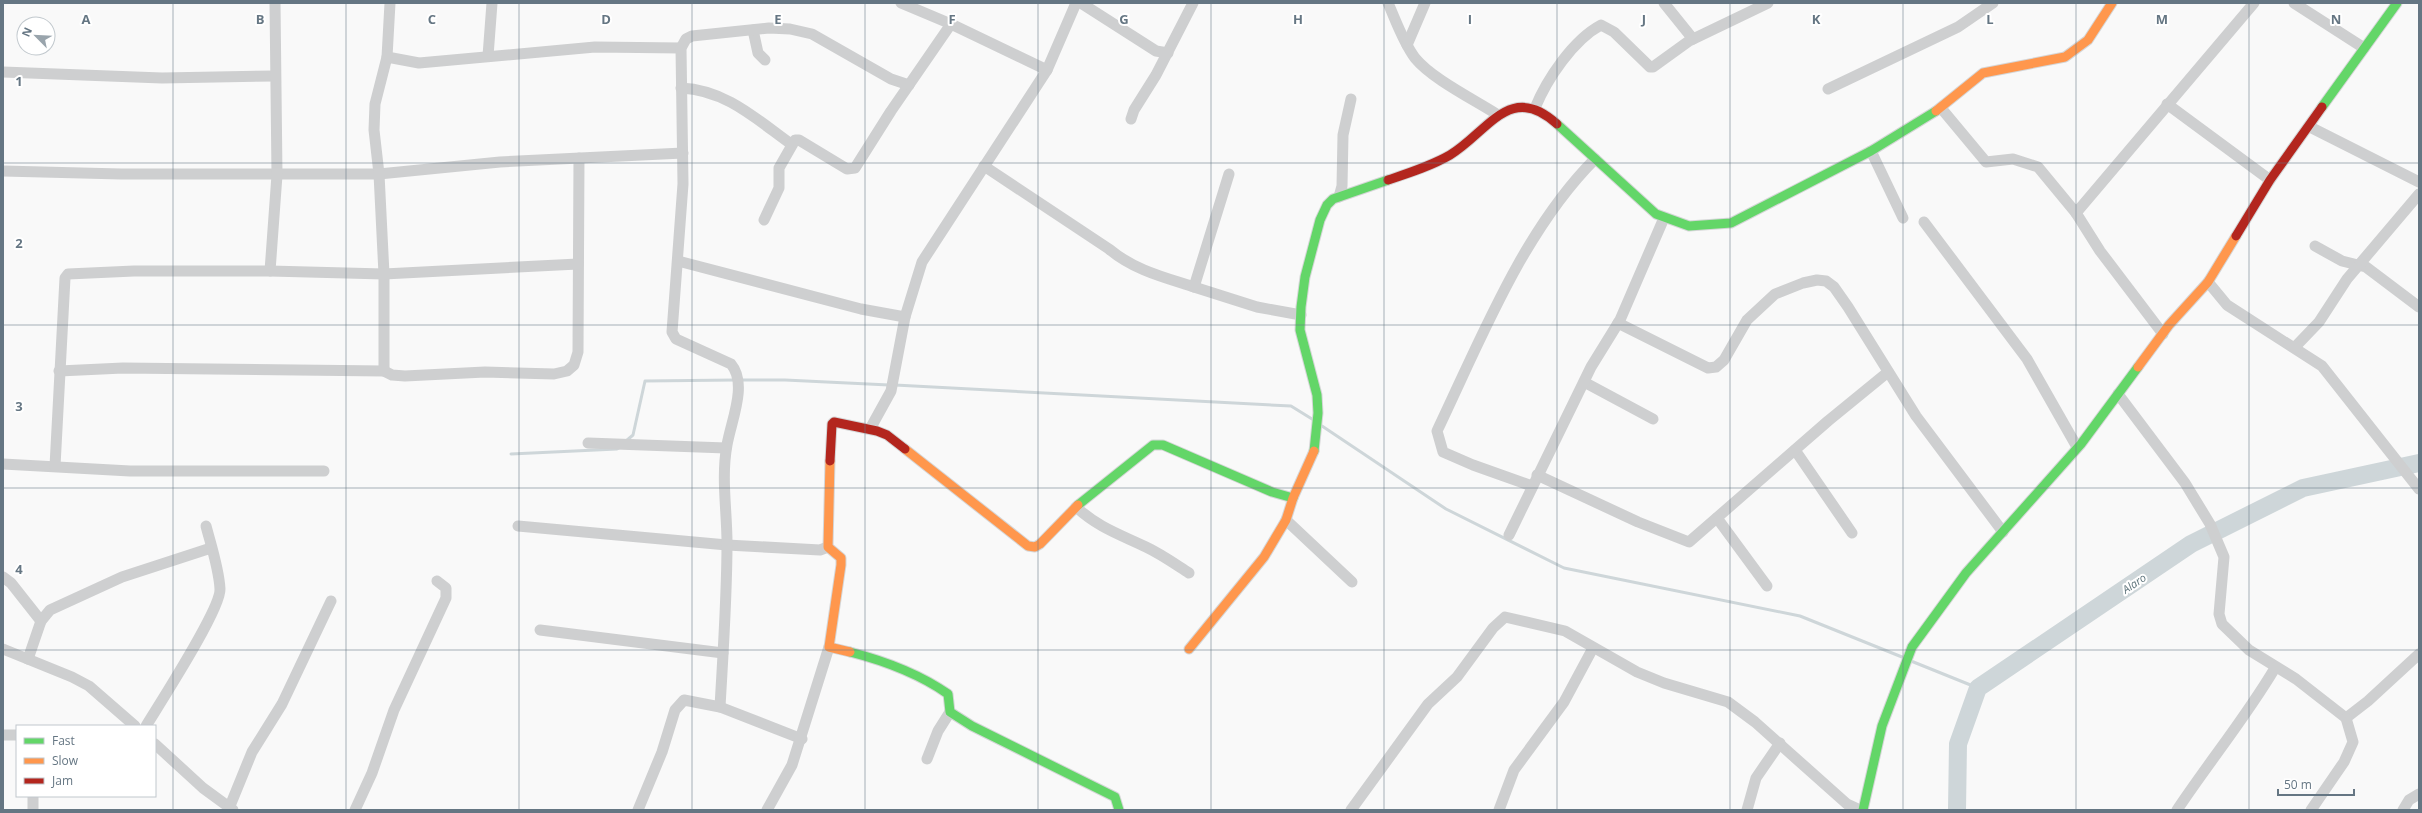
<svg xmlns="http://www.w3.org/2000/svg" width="2422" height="813" viewBox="0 0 2422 813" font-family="'Open Sans',sans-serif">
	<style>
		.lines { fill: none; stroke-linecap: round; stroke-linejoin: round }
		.stream { stroke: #ced6d9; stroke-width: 3 }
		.river { stroke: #ced6d9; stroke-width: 18 }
		.fast-casing { stroke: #d5d6d7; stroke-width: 11 }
		.slow-casing { stroke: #d5d6d7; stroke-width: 11 }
		.jam-casing { stroke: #d5d6d7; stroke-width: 11 }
		.street { stroke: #cecfd0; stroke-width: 11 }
		.fast { stroke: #63d668; stroke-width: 9 }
		.slow { stroke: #ff974d; stroke-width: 9 }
		.jam { stroke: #b3261e; stroke-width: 9 }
		.grid { fill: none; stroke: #657683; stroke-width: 1; stroke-opacity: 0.55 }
		.labels { text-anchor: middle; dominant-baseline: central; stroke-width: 4; stroke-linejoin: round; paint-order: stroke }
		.water-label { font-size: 11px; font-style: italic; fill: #60757c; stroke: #fff }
		.grid-label { font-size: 13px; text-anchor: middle; font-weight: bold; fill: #657683; stroke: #fff; stroke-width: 4; stroke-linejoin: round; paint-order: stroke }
	</style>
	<rect width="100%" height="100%" fill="#f9f9f9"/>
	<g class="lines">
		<g class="stream">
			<polyline points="741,380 785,380 889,385"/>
			<polyline points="895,385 1291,406 1312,419"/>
			<polyline points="1322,426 1446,509 1564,568 1800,616 1902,657"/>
			<polyline points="626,441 633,435 645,381 735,380"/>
			<polyline points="511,454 617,449 619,448"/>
			<polyline points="1911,661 1978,688"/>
		</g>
		<polyline class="river" points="1957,810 1958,744 1978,688 2191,544 2303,488 2419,463"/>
		<g class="fast-casing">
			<g id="fast">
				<polyline points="2322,107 2397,3"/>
				<polyline points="1557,124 1656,214 1689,226 1731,223 1871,151 1936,111"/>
				<polyline points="1314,451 1318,413 1317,395 1300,330 1301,307 1305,277 1320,220 1327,205 1333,199 1388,180"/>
				<polyline points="1078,505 1153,445 1163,445 1272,492 1293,498"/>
				<path d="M 850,652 C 885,661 918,673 948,694 L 950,712 L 972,726 L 1115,797 L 1119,810"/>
				<polyline points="1863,810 1882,726 1912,647 1966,573 2081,444 2138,367"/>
			</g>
		</g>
		<g class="slow-casing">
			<g id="slow">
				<polyline points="1936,111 1983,73 2065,57 2088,40 2112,3"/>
				<polyline points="2138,367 2169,325 2208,282 2236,236"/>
				<polyline points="905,449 1028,546 1035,547 1040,544 1078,505"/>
				<polyline points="830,461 828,547 841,558 841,565 829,647 850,652"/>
				<polyline points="1189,649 1264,557 1286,520 1293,498 1314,451"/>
			</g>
		</g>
		<g class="jam-casing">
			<g id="jam">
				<path d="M 1388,180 C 1409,173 1431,166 1450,155 C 1488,132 1510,81 1557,124"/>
				<polyline points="2236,236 2270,180 2322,107"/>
				<polyline points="830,461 832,424 834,422 877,431 887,435 905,449"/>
			</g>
		</g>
		<g class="street">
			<polyline points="901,3 951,24 1047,70"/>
			<polyline points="1081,3 1156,51 1168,53"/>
			<path d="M 1388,3 C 1396,21 1403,42 1415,58 C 1432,79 1475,100 1498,115"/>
			<polyline points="1664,3 1693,39"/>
			<polyline points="2294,3 2364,48"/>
			<polyline points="753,30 758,53 765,60"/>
			<polyline points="1407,45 1425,3"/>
			<polyline points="488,56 492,3"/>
			<polyline points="387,57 419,63 595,47 681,48"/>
			<polyline points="3,72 162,78 275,76"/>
			<path d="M 681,88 C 726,90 756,119 791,144"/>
			<polyline points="1828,89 1958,27 1993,3"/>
			<polyline points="2167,104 2270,180"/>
			<path d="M 1535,108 C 1547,79 1573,40 1601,25 L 1614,32 L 1650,67 L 1653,67 L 1689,41 L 1768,3"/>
			<polyline points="1941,108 1986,162 2013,159 2038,167 2076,213 2100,251 2163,334"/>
			<polyline points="1131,119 1134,110 1156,75 1193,3"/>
			<polyline points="2310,127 2419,182"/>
			<polyline points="1871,151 1903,218"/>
			<path d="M 984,166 L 1109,249 C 1134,270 1163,277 1194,287"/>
			<polyline points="3,171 121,174 379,174 500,162 683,153"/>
			<polyline points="1229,174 1194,287 1257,307 1301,315"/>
			<polyline points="1339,197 1342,186 1343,135 1351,99"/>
			<polyline points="2076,213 2254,3"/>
			<polyline points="764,220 779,188 779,168 795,140 799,140 847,169 855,168 891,111 951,24"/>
			<polyline points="1924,222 2027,359 2077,447"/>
			<polyline points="2315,246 2342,261 2366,267 2419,307"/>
			<polyline points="678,261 861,309 905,317"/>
			<polyline points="270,271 277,175 275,3"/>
			<polyline points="2208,282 2227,305 2322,366 2419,489"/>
			<polyline points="1618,323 1708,368 1716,367 1724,360 1747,320 1775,294 1803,283 1817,280 1826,281 1834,287 1848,307 1916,416 2003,532"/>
			<polyline points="2295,347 2319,322 2347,279 2419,194"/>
			<polyline points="59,371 123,368 384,371 392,375 405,376 485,372 554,374 567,371 574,365 578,352 579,158"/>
			<polyline points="384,371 384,274 379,174 374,130 375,104 387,57 390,3"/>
			<polyline points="1584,382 1653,419"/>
			<polyline points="2118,394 2185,483 2210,524 2224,557 2219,614 2222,624 2249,650 2296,679 2346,718 2368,701 2419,654"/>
			<polyline points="870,429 891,391 905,317 922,262 1047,70 1076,3"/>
			<polyline points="588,443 726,448"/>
			<polyline points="1795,450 1852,533"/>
			<polyline points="3,464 130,471 324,471"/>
			<polyline points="55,466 65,278 68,274 134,271 270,271 384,274 578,264"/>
			<polyline points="1537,475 1638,522 1689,542 1828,421 1888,372"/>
			<path d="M 1532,486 L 1473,465 L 1443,452 L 1437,431 C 1481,339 1523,231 1595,159"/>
			<path d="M 1076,507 C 1099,528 1119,534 1146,547 C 1161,554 1175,564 1189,573"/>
			<polyline points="1717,518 1767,586"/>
			<polyline points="1286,520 1352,582"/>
			<polyline points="518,526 727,545 820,550 828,547"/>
			<polyline points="1509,535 1591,367 1620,320 1664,218"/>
			<polyline points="3,577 11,583 41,621"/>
			<polyline points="540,630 723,653"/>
			<polyline points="3,649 72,677 89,686 135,726"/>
			<polyline points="28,659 41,621 50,610 122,577 211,548"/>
			<polyline points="720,707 802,739"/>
			<path d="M 146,726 C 160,703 221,609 220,589 C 219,569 211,545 206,526"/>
			<polyline points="3,735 17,735"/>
			<polyline points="155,744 203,788 233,810"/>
			<polyline points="927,759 938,731 950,712"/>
			<polyline points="33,796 33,810"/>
			<polyline points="230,806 252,752 282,704 331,601"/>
			<polyline points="355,810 372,773 394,710 446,598 446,588 437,581"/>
			<path d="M 638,810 L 662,752 L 675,710 L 684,700 L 720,707 C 723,653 727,597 727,543 C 727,511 721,477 727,445 C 731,421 748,384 731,364 L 676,339 L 672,332 L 683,184 L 681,48 L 686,39 L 692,36 L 769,28 L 790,29 L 812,34 L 891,79 L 909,85"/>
			<polyline points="767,810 792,765 829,647"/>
			<polyline points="1351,810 1428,704 1457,677 1493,628 1505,617 1565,631 1637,672 1664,683 1728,702 1755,722 1847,804 1860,810"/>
			<polyline points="1499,810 1514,770 1564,702 1593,648"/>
			<polyline points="1747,810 1756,778 1780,743"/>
			<path d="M 2177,810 C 2209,762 2246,717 2275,668"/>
			<polyline points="2311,810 2344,762 2353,742 2346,718"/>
			<polyline points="2403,810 2409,800 2419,794"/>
		</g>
		<use href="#fast" class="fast"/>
		<use href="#slow" class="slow"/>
		<use href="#jam" class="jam"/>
	</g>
	<path class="grid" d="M 173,3 L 173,810M 346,3 L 346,810M 519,3 L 519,810M 692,3 L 692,810M 865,3 L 865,810M 1038,3 L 1038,810M 1211,3 L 1211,810M 1384,3 L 1384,810M 1557,3 L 1557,810M 1730,3 L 1730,810M 1903,3 L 1903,810M 2076,3 L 2076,810M 2249,3 L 2249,810M 3,163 L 2419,163M 3,325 L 2419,325M 3,488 L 2419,488M 3,650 L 2419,650"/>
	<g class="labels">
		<g class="water-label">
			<text transform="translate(2134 583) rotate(-34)">Alaro</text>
		</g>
	</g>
	<g class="grid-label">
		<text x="86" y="24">A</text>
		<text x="260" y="24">B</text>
		<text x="432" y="24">C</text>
		<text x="606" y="24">D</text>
		<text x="778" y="24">E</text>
		<text x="952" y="24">F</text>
		<text x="1124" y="24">G</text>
		<text x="1298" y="24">H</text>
		<text x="1470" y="24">I</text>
		<text x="1644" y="24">J</text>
		<text x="1816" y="24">K</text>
		<text x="1990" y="24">L</text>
		<text x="2162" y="24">M</text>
		<text x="2336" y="24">N</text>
		<text x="19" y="86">1</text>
		<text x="19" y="248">2</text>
		<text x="19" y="411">3</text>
		<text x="19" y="574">4</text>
	</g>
	<rect width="2422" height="813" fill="none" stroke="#657683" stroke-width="8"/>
	<rect x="16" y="725" width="140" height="72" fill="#ffffff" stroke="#c1c8cd"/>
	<rect x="24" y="738" width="20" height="6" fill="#63d668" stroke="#c1c8cd"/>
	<text x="52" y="745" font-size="12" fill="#657683">Fast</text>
	<rect x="24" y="758" width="20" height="6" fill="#ff974d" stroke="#c1c8cd"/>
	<text x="52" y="765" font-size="12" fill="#657683">Slow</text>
	<rect x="24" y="778" width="20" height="6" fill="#b3261e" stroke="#c1c8cd"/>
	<text x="52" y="785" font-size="12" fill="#657683">Jam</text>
	<g transform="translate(36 36) rotate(294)"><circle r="19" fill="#ffffff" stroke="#c1c8cd"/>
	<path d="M0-3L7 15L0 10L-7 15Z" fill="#99a4ac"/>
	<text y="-6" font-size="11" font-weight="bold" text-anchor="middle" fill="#657683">N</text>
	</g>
	<path d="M2278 789v6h76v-6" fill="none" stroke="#657683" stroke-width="2"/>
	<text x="2284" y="789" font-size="12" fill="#657683" stroke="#ffffff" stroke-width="3" paint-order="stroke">50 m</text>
</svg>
